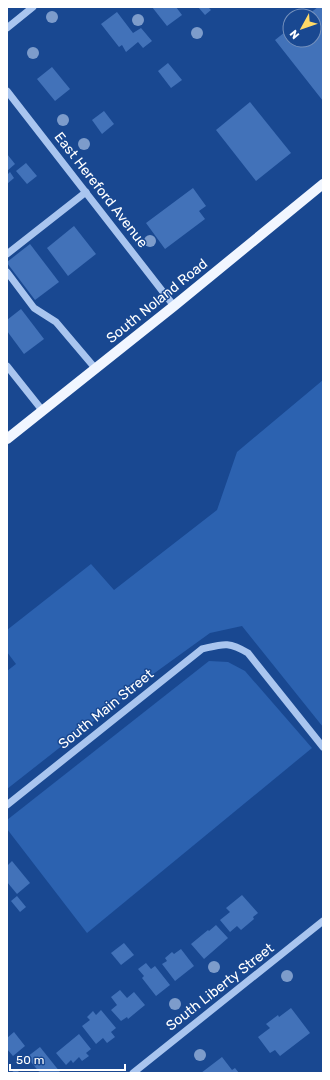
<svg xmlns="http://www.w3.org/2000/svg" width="330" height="1080" viewBox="0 0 330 1080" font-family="Rubik,sans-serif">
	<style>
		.green { fill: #2c62b0 }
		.building { fill: #4272b9 }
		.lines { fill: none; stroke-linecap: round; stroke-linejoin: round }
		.minor { stroke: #a9c5ef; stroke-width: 7 }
		.major { stroke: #f1f6ff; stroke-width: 10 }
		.tree { fill: #7d9ccb }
		.labels { text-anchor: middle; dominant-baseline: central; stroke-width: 3; stroke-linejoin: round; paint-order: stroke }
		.street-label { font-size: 14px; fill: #fff; stroke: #194891 }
	</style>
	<rect width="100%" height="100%" fill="#194891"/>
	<g class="green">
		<polygon points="323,380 323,727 242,626 210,633 156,672 7,789 7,671 16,664 7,652 7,630 91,564 114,590 217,510 237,452"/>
		<polygon points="209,661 228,662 245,671 312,748 87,933 7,829 7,820"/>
	</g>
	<g class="building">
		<polygon points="152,7 176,7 182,15 167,26"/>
		<polygon points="198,7 208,7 211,10 205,15"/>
		<polygon points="318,7 323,7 323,101 275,40 290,28 290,40 314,40 314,16 306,16"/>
		<polygon points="117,12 133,33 141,28 152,41 143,48 138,42 126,52 122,45 119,47 101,24"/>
		<polygon points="168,63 182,80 171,88 158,71"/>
		<polygon points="52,67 70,89 55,101 37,79"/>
		<polygon points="250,102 291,153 256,181 216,130"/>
		<polygon points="104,111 114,124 102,134 92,120"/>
		<polygon points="7,154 15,164 7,171"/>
		<polygon points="26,163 37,176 27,184 16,171"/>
		<polygon points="10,172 14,178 7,184 7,175"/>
		<polygon points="193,188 206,206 199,211 205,219 165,249 146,223"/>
		<polygon points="74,226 96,254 68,276 47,248"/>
		<polygon points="30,244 59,282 35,300 7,263 7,262"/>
		<polygon points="21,309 44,339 24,354 7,331 7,320"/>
		<polygon points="12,861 30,883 17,894 7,882 7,866"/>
		<polygon points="242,895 258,913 253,917 254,919 241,930 237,926 230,932 220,920 230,912 226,908"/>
		<polygon points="17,896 26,907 20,912 11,901"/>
		<polygon points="216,925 228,938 204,959 191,944 208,930 209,931"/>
		<polygon points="124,943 134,955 121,965 111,953"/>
		<polygon points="181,949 194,966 175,981 162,964 167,961 165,958 172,952 174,954"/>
		<polygon points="146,963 151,969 155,966 170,985 156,996 142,978 144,976 138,969"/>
		<polygon points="120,990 127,998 134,992 145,1005 128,1019 127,1017 121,1021 111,1010 117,1005 111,997"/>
		<polygon points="291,1008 310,1033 280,1056 275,1050 270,1053 258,1037 270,1028 266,1024 278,1015 279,1017"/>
		<polygon points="101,1010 116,1028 111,1032 115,1037 107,1043 103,1038 96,1044 82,1026 90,1020 87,1017 93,1011 96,1015"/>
		<polygon points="14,1032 25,1046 13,1056 7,1049 7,1038"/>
		<polygon points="79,1034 91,1049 86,1053 89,1056 82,1061 79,1057 73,1063 71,1060 66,1065 56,1053"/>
		<polygon points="40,1047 60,1072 59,1073 40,1073 27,1057"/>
		<polygon points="222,1057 232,1070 235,1068 239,1073 201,1073"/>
		<polygon points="16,1069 20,1073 11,1073"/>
	</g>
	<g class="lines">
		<g class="minor">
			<polyline points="7,28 33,7"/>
			<polyline points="7,91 174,306"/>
			<polyline points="7,254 86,192"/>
			<polyline points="7,272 34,308 56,322 95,368"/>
			<polyline points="7,366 42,410"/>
			<path d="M 7,805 L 202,649 C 223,644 228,641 248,653 L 323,747"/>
			<polyline points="133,1073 323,921"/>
		</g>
		<polyline class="major" points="7,439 174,306 323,184"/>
	</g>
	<g class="tree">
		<circle cx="52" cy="17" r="6"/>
		<circle cx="138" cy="20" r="6"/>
		<circle cx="197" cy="33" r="6"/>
		<circle cx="33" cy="53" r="6"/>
		<circle cx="63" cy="120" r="6"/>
		<circle cx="84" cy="144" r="6"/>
		<circle cx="150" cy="241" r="6"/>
		<circle cx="214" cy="967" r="6"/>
		<circle cx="287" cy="976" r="6"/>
		<circle cx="175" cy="1004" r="6"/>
		<circle cx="200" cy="1055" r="6"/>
	</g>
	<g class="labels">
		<g class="street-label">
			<text transform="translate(101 190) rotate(52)">East Hereford Avenue</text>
			<text transform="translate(157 301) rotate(-39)">South Noland Road</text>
			<text transform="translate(106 709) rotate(-39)">South Main Street</text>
			<text transform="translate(220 987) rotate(-38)">South Liberty Street</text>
		</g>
	</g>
	<rect width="330" height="1080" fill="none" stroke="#ffffff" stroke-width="16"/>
	<g transform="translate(302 28) rotate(230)"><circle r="19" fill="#194891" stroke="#7591bd"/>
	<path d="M0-3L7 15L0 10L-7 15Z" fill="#ffda67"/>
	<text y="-6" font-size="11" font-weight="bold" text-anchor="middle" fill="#ffffff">N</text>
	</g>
	<path d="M10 1064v6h115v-6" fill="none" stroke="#ffffff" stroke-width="2"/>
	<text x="16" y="1064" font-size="12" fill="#ffffff" stroke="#194891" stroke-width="3" paint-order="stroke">50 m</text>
</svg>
